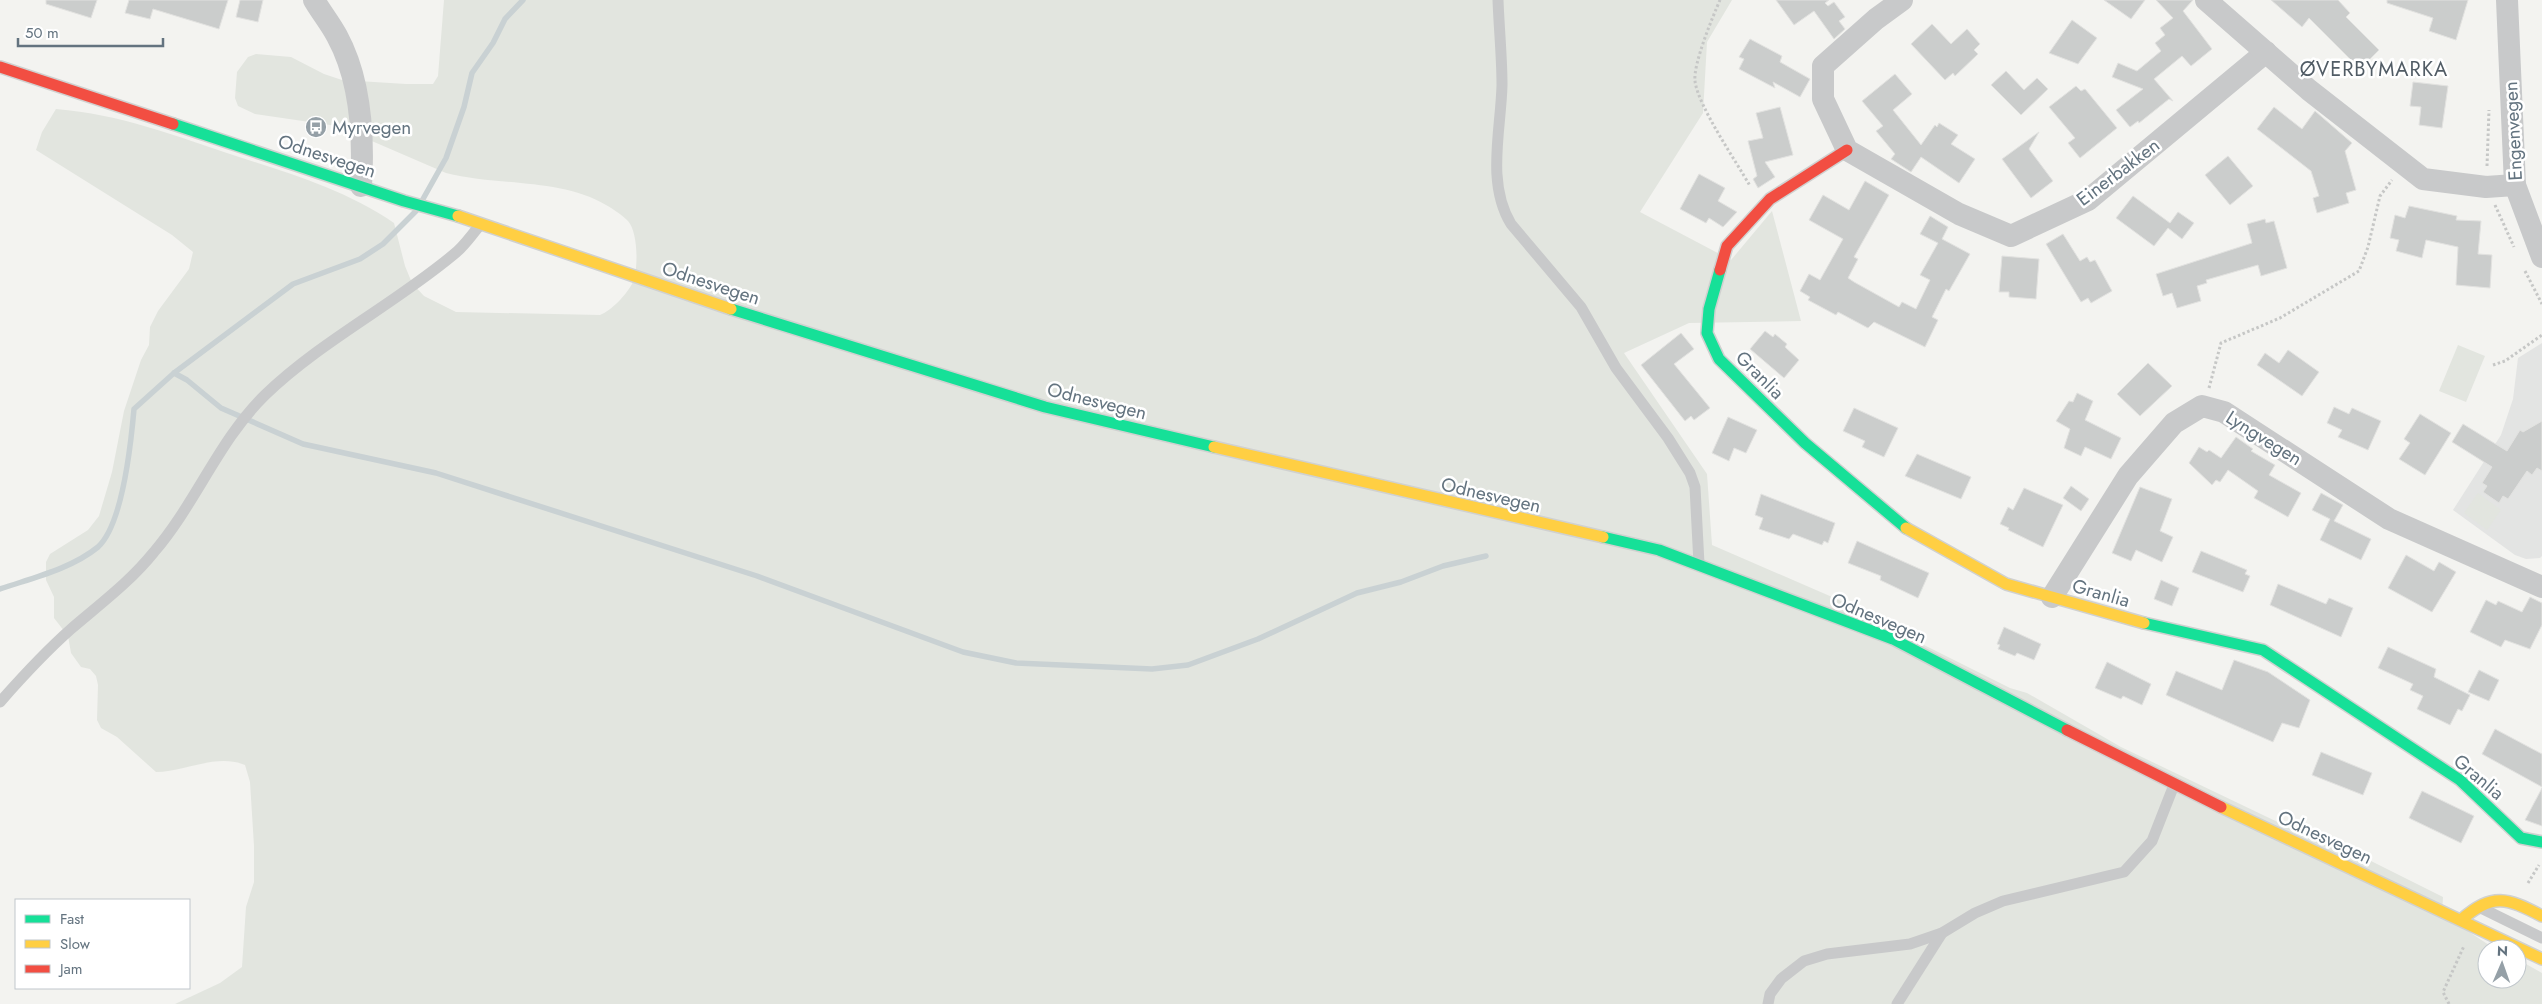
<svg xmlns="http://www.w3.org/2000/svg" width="2542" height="1004" viewBox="0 0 2542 1004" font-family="Jost,sans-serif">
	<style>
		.built { fill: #e3e4e3 }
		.green { fill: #e2e5df }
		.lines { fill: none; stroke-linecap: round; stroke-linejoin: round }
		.stream { stroke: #c9d1d3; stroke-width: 5.5 }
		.building { fill: #cbcdcc; stroke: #e2e2e0 }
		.fast-casing { stroke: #d0d1d0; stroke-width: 14 }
		.slow-casing { stroke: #d0d1d0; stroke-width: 14 }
		.jam-casing { stroke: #d0d1d0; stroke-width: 14 }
		.path { stroke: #c6c7c6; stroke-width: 3; stroke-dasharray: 2.5 2.5; stroke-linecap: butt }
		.lane { stroke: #c8c9ca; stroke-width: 11 }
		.street { stroke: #c8c9ca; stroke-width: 22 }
		.fast { stroke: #16e098; stroke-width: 11 }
		.slow { stroke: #ffcf43; stroke-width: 11 }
		.jam { stroke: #f24e42; stroke-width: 11 }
		.labels { text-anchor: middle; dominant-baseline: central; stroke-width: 5; stroke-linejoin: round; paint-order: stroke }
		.poi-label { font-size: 19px; fill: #63737f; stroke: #fff; text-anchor: start }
		.street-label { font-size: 19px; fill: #63737f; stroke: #fff }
		.neighbourhood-label { font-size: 20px; letter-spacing: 1px; fill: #515c65; stroke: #fff }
	</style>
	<rect width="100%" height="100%" fill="#f3f3f0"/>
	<polygon class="built" points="2542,343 2542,556 2540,558 2526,559 2515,555 2453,510 2501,435 2513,399 2518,358"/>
	<g class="green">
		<path d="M 444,0 L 1732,0 L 1707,42 L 1703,113 L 1640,212 L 1731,260 L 1772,211 L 1801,321 L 1689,323 L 1624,353 L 1707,474 L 1712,545 L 1839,600 L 1888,627 L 2010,688 L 2027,693 L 2121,747 L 2311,838 L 2355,853 L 2443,897 L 2442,914 L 2495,949 L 2487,949 L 2487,979 L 2517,979 L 2517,959 L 2542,973 L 2542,1004 L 175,1004 L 220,983 L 242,967 L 246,907 L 254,882 L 254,846 L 250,782 L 245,765 C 216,753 185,772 156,772 L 117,737 L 101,728 L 97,720 L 98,685 L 96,676 L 90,669 L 81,667 L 71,653 L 68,636 L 54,618 L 54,597 L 46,580 L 46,562 L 50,554 L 88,530 L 99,516 L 112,472 L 124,411 L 141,360 L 149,345 L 150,327 L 158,311 L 189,269 L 193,252 L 172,235 L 36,150 L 42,132 L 56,109 C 120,114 176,136 236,156 C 291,174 346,190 394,223 L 405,266 L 412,283 L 424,296 L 456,312 L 600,315 C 611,311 626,295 632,284 C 639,270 638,232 628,221 C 622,215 613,209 606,205 C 560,178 496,186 446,173 L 337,126 L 255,114 L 238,106 L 235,98 L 237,72 L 248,57 L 256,54 L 291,57 L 324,74 L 342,80 L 406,84 L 433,84 L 438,76 Z"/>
		<polygon points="2458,345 2485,356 2466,402 2439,391"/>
		<polygon points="2478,493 2501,510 2487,530 2464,513"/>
	</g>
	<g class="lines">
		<g class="stream">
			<polyline points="423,199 446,158 464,107 472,73 493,43 505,19 523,0"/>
			<polyline points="174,373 187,380 221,408 303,444 436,473 757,576 963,652 1016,663 1152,669 1188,665 1258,639 1357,593 1401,582 1443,566 1486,556"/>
			<path d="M 0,589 C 32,578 71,569 98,547 C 123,524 131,443 134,409 L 174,373 L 293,284 L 360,259 L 383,244 L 416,211"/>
		</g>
	</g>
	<g class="building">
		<polygon points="46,0 97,0 91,18 46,4"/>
		<polygon points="129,0 228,0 219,29 153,9 150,19 125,13"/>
		<polygon points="240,0 263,0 258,22 236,17"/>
		<polygon points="1776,0 1829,0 1825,3 1828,6 1834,2 1845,17 1839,21 1845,29 1834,39 1814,11 1794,25"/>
		<polygon points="2104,0 2145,0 2131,19"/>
		<polygon points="2156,0 2193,0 2183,11 2212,49 2191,66 2182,56 2154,79 2173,101 2169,99 2139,123 2138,121 2130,127 2116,110 2143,89 2112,77 2118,63 2137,71 2161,51 2155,43 2165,35 2160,28 2173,18"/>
		<polygon points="2271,0 2338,0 2350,13 2346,17 2379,50 2360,69 2309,18 2302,27"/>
		<polygon points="2387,0 2468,0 2456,40 2429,31 2433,18 2387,3"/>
		<polygon points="2072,20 2097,38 2078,64 2049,53"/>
		<polygon points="1932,24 1951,44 1967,29 1980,44 1974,50 1978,54 1955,76 1953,73 1945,80 1911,44"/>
		<polygon points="1750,39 1782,56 1780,62 1810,79 1800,97 1773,82 1775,88 1739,69 1744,59 1739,57"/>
		<polygon points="2006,71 2024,90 2037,78 2048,89 2021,115 1991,85"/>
		<polygon points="1895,74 1912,94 1893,110 1921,145 1935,125 1937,127 1939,123 1958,135 1951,144 1975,159 1959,183 1921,157 1911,172 1891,159 1895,154 1876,131 1883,126 1862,101"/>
		<polygon points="2413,82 2448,86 2442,128 2419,125 2421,107 2410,106"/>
		<polygon points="2076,86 2081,91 2085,89 2117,128 2080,158 2068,143 2075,138 2049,107"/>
		<polygon points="1780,107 1793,155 1765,162 1775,177 1758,188 1753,179 1757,176 1748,141 1763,138 1756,113"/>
		<polygon points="2274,107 2302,129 2315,111 2352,143 2345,151 2356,190 2346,193 2349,203 2317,213 2313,198 2319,196 2311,171 2257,129"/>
		<polygon points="2039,132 2029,149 2053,181 2031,198 2002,159"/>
		<polygon points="2228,156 2253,186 2230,205 2205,175"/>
		<polygon points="1699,174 1725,188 1718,201 1737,212 1723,227 1709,218 1706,223 1680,209"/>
		<polygon points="1865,181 1889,195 1854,257 1858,259 1848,278 1854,282 1899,307 1902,302 1916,309 1930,280 1920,275 1938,243 1920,234 1930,216 1948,227 1942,239 1970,254 1949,291 1946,289 1932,317 1938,320 1925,347 1874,322 1868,328 1838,312 1836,315 1808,300 1810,297 1800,291 1809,274 1820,280 1843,239 1809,220 1823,195 1849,210"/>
		<polygon points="2133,196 2170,223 2178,212 2194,223 2182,239 2168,228 2154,246 2116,218"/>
		<polygon points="2409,206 2457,216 2456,220 2481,221 2478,254 2492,255 2490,288 2456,285 2458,247 2426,240 2422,258 2396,251 2399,240 2390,238 2395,215 2405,218"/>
		<polygon points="2265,219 2266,223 2274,221 2287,268 2261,276 2258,265 2206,280 2207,283 2197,286 2201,301 2177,308 2172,293 2163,296 2156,274 2252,243 2247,224"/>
		<polygon points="2063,234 2080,261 2087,257 2090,262 2095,260 2112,291 2091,303 2088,298 2081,302 2046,244"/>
		<polygon points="2002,256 2039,259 2036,299 2009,297 2009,292 1999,292"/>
		<polygon points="1765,331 1773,337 1775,334 1787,344 1785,347 1799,360 1784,378 1750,349"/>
		<polygon points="1681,333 1694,349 1674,364 1710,408 1694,420 1691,416 1685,421 1641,365"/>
		<polygon points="2288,350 2319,372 2302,396 2257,365 2265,353 2279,363"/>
		<polygon points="2148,363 2172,386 2140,416 2117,394"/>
		<polygon points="2077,393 2093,401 2085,420 2121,438 2111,459 2085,447 2081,456 2064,448 2070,429 2056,421 2069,401 2073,402"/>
		<polygon points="2334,407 2349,414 2352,408 2381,421 2368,450 2338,437 2342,430 2327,423"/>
		<polygon points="1854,408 1898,428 1884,457 1862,447 1865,441 1843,431"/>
		<polygon points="2420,414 2451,433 2425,475 2399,459 2410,443 2404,439"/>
		<polygon points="1728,417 1757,430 1746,453 1734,448 1729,461 1712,453"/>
		<polygon points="2542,421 2542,471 2537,468 2532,475 2527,471 2508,499 2503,496 2499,503 2483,492 2487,486 2482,483 2492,467 2452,442 2463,424 2507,451 2520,430 2523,432"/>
		<polygon points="2236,437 2253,449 2251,451 2275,465 2269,475 2301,493 2288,517 2254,498 2258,491 2228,470 2220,482 2216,480 2212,485 2189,463 2199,447 2207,452 2209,450 2221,458"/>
		<polygon points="1917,454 1971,477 1961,499 1905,476"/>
		<polygon points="2071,486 2089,499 2081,511 2063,498"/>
		<polygon points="2140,487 2172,499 2160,531 2173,537 2162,562 2136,550 2131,561 2112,553"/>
		<polygon points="2024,488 2063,505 2043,547 2008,530 2009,528 2000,524 2008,507 2013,510"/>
		<polygon points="2321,493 2343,505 2334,521 2371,539 2361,560 2320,540 2330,519 2312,510"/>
		<polygon points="1761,494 1835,523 1828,543 1824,541 1822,545 1793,534 1789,539 1759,529 1763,518 1755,515"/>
		<polygon points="1857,541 1929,573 1918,598 1880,580 1881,576 1848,563"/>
		<polygon points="2201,551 2247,570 2245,574 2250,576 2243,592 2192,572"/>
		<polygon points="2406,555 2434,571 2439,562 2456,572 2432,612 2388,588"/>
		<polygon points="2161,580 2179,588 2172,606 2154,599"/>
		<polygon points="2278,584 2326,604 2329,598 2353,608 2341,637 2270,605"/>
		<polygon points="2530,597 2542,603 2542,625 2530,649 2505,640 2501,647 2470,632 2486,600 2496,605 2498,601 2522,612"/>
		<polygon points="2004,627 2041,644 2034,660 2017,653 2015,656 1998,649 2000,645 1997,644"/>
		<polygon points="2388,647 2436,669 2434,677 2470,695 2462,711 2458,709 2450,725 2417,709 2423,696 2410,690 2413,684 2378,668"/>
		<polygon points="2234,660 2268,672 2310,700 2299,728 2282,723 2273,742 2166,695 2176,671 2222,690"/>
		<polygon points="2107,662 2151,684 2142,705 2123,696 2121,699 2095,688"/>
		<polygon points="2479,670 2499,680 2489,701 2468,692"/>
		<polygon points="2495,729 2542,754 2542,787 2482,754"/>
		<polygon points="2321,752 2372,773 2363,795 2312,775"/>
		<polygon points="2542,788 2542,826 2525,820"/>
		<polygon points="2422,791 2474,816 2461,843 2409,818"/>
	</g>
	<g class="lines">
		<g class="fast-casing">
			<g id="fast">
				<polyline points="173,124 404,201 458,216"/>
				<polyline points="1720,270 1709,309 1707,333 1719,359 1805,443 1906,528"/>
				<polyline points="731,309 1045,407 1214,447"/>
				<polyline points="1603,537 1659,550 1893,639 2067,730"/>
				<polyline points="2144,623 2263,650 2460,780 2521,838 2542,842"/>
			</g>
		</g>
		<g class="slow-casing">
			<g id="slow">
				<polyline points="458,216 731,309"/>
				<polyline points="1214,447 1603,537"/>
				<polyline points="1906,528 2006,584 2144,623"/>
				<polyline points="2221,807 2542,959"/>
				<path d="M 2461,920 C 2493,892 2507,898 2542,916"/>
			</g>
		</g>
		<g class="jam-casing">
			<g id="jam">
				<polyline points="0,67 173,124"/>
				<polyline points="1720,270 1727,246 1770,199 1847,150"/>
				<polyline points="2067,730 2221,807"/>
			</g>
		</g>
		<g class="path">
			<path d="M 1720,0 C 1713,16 1693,64 1695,81 C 1698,106 1736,161 1750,186"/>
			<polyline points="2487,166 2489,110"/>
			<polyline points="2495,205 2514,247"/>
			<polyline points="2525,271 2542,304"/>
			<polyline points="2493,365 2505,361 2542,335"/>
			<polyline points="2209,388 2221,343 2280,318 2359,271 2368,247 2380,196 2392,180"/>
			<polyline points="2528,883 2539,865"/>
			<polyline points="2449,1004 2443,992 2464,946"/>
		</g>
		<g class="lane">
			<path d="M 1498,0 C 1499,28 1502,57 1502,85 C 1501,130 1486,183 1511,224 L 1581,307 L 1616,368 L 1668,438 L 1690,473 L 1695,487 L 1699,564"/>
			<path d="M 0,702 C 22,677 45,652 71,629 C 100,604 130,582 154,552 C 196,503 219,440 265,395 C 321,341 393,305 453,255 C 464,247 472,234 481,224"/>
			<polyline points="2481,908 2542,938"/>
			<polyline points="1768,1004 1770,994 1781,979 1804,961 1827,954 1910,944 1942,933 1975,913 2003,901 2124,872 2152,841 2174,785"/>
			<polyline points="1897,1004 1942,933"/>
		</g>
		<g class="street">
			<path d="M 314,0 C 321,12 330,23 337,36 C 361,80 364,137 361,186"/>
			<polyline points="1902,0 1876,19 1823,66 1823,99 1847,150 1959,214 2011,236 2088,200 2266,52"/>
			<polyline points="2206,0 2309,90 2423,179 2486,187 2515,185"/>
			<polyline points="2507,0 2515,185 2542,257"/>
			<polyline points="2052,597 2128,476 2174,423 2202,406 2224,412 2389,519 2542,587"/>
		</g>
		<use href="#fast" class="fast"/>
		<use href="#slow" class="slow"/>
		<use href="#jam" class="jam"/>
	</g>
	<defs>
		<g id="bus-disc" transform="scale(1.125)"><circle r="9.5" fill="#95a0a7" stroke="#fff"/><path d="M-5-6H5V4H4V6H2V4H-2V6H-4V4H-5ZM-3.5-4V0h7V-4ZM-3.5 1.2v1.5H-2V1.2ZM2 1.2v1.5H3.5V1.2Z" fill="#fff"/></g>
	</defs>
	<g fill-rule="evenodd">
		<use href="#bus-disc" x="316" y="127"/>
	</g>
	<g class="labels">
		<g class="poi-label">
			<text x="332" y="127">Myrvegen</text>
		</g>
		<g class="street-label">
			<text transform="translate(2513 131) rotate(-93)">Engenvegen</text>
			<text transform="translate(327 156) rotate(18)">Odnesvegen</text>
			<text transform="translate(2118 172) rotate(-37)">Einerbakken</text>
			<text transform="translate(711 283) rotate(18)">Odnesvegen</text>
			<text transform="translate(1760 375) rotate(45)">Granlia</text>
			<text transform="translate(1097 401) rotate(14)">Odnesvegen</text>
			<text transform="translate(2264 438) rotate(32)">Lyngvegen</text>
			<text transform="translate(1491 495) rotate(13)">Odnesvegen</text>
			<text transform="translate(2101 593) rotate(16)">Granlia</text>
			<text transform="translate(1879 618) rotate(23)">Odnesvegen</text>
			<text transform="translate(2479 777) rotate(40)">Granlia</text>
			<text transform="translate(2325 837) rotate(25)">Odnesvegen</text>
		</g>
		<g class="neighbourhood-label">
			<text x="2374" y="69">ØVERBYMARKA</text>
		</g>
	</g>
	<rect x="15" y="899" width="175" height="90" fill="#ffffff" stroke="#c1c7cc"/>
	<rect x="25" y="915" width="25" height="8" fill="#16e098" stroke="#c1c7cc"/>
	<text x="60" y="924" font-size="15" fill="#63737f">Fast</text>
	<rect x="25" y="940" width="25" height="8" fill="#ffcf43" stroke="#c1c7cc"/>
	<text x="60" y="949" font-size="15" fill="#63737f">Slow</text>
	<rect x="25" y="965" width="25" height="8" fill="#f24e42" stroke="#c1c7cc"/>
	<text x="60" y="974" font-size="15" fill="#63737f">Jam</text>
	<g transform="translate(2502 964) rotate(2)"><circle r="24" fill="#ffffff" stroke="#c1c7cc"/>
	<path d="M0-4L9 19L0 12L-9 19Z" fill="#95a0a7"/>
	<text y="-8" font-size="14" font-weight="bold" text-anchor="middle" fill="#63737f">N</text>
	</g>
	<path d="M18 38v8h145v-8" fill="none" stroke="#63737f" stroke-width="2.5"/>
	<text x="25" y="38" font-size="15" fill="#63737f" stroke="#ffffff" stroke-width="4" paint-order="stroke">50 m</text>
</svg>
